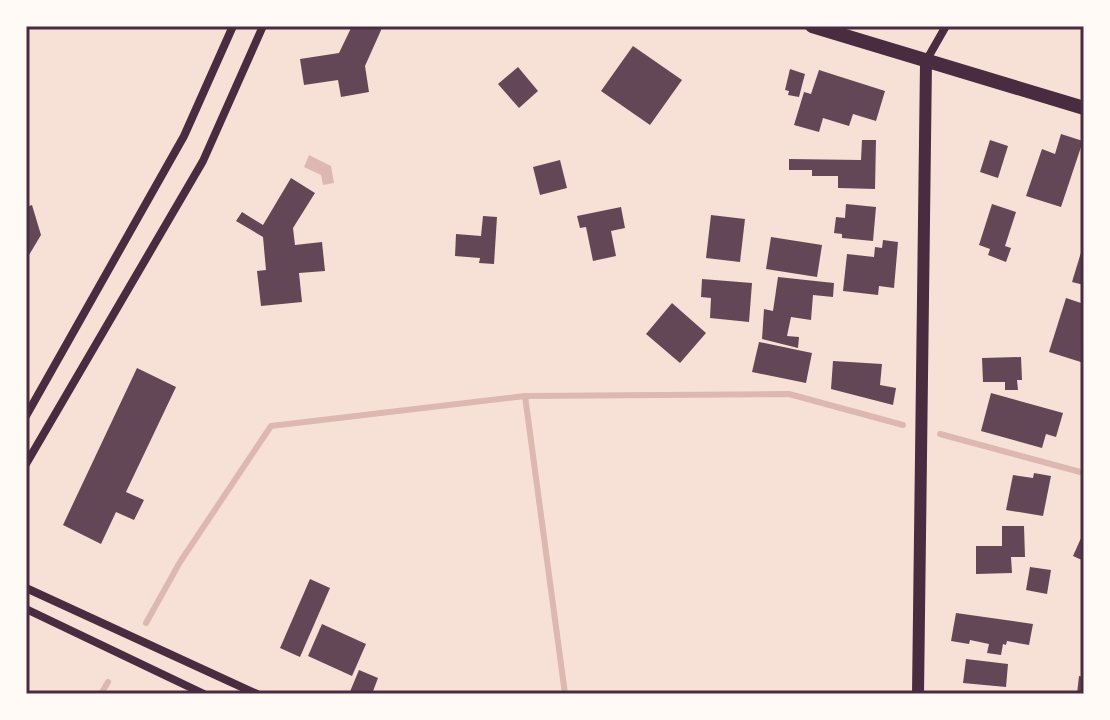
<svg xmlns="http://www.w3.org/2000/svg" width="1110" height="720" viewBox="0 0 1110 720" font-family="'Space Grotesk',sans-serif">
	<style>
		.water { fill: #dcb8b0 }
		.lines { fill: none; stroke-linecap: round; stroke-linejoin: round }
		.stream { stroke: #dcb8b0; stroke-width: 6 }
		.building { fill: #644757 }
		.minor { stroke: #4a2c40; stroke-width: 8 }
		.secondary { stroke: #4a2c40; stroke-width: 12 }
		.primary { stroke: #4a2c40; stroke-width: 14 }
		.neatline { fill: none; stroke: #4a2c40; stroke-width: 3 }
	</style>
	<rect width="100%" height="100%" fill="#f7e1d7"/>
	<polygon class="water" points="309,155 331,166 334,183 323,185 321,175 304,167"/>
	<g class="lines">
		<g class="stream">
			<polyline points="525,396 565,694"/>
			<polyline points="940,434 1084,473"/>
			<polyline points="146,623 180,562 271,426 525,396 789,394 903,425"/>
			<polyline points="101,694 108,682"/>
		</g>
	</g>
	<g class="building">
		<polygon points="352,26 382,28 365,66 369,92 341,97 338,80 304,85 300,59 339,53"/>
		<polygon points="633,46 682,80 650,125 601,91"/>
		<polygon points="518,67 538,91 519,108 498,84"/>
		<polygon points="790,69 805,74 799,97 788,95 789,91 785,90"/>
		<polygon points="819,70 885,91 876,121 853,114 849,126 823,118 819,132 794,125 804,92 811,94"/>
		<polygon points="1061,134 1083,141 1061,207 1026,196 1042,149 1055,154"/>
		<polygon points="862,140 876,140 875,189 838,188 838,176 812,176 812,170 789,170 789,159 861,160"/>
		<polygon points="990,140 1008,146 998,178 980,172"/>
		<polygon points="560,160 567,188 540,195 533,167"/>
		<polygon points="291,178 315,193 293,228 295,245 322,242 325,271 299,273 302,302 261,306 257,271 266,270 263,237 236,221 242,212 263,225"/>
		<polygon points="846,204 876,207 873,241 842,238 842,234 834,233 836,217 845,218"/>
		<polygon points="992,204 1016,212 1005,246 1011,248 1006,262 988,255 990,249 979,245"/>
		<polygon points="32,205 41,235 26,260 26,207"/>
		<polygon points="621,207 625,228 611,231 616,256 593,261 586,227 580,228 577,216"/>
		<polygon points="711,215 745,219 740,262 706,258"/>
		<polygon points="483,216 497,217 494,264 479,263 480,258 455,256 456,234 481,236"/>
		<polygon points="771,237 822,245 817,277 766,269"/>
		<polygon points="883,240 898,242 894,288 879,286 878,295 843,291 847,254 874,257 875,247 882,248"/>
		<polygon points="1083,246 1084,246 1084,285 1072,282"/>
		<polygon points="778,277 834,283 833,297 813,295 811,320 791,317 787,336 799,337 798,348 762,339 764,309 773,311"/>
		<polygon points="702,279 752,283 749,322 710,318 711,298 701,297"/>
		<polygon points="1066,298 1084,304 1084,363 1049,352"/>
		<polygon points="672,303 706,333 680,363 646,334"/>
		<polygon points="759,342 812,353 806,383 752,372"/>
		<polygon points="1021,357 1022,380 1017,380 1018,390 1005,390 1005,382 983,382 982,358"/>
		<polygon points="833,361 882,364 880,385 896,388 893,405 831,389"/>
		<polygon points="137,368 176,387 126,492 144,500 134,520 116,512 101,544 63,525"/>
		<polygon points="991,393 1063,413 1056,437 1046,434 1042,448 981,431"/>
		<polygon points="1034,473 1051,476 1043,516 1006,510 1013,475 1033,478"/>
		<polygon points="1002,526 1024,526 1025,557 1011,557 1012,573 976,574 976,546 1002,546"/>
		<polygon points="1081,538 1084,539 1084,561 1073,556"/>
		<polygon points="1030,567 1051,570 1047,594 1026,590"/>
		<polygon points="310,579 330,588 300,657 280,648"/>
		<polygon points="956,613 1033,624 1029,645 1007,641 1006,645 1003,644 1001,655 987,653 989,644 970,640 969,644 951,641"/>
		<polygon points="322,624 366,644 352,676 308,656"/>
		<polygon points="966,659 1008,664 1006,687 963,683"/>
		<polygon points="359,670 378,678 372,694 349,694"/>
		<polygon points="1079,676 1084,677 1084,694 1077,694"/>
	</g>
	<g class="lines">
		<g class="minor">
			<polyline points="926,61 946,26"/>
			<polyline points="26,416 184,136 233,26"/>
			<polyline points="26,464 203,161 263,26"/>
			<polyline points="26,588 257,694"/>
			<polyline points="26,609 204,694"/>
		</g>
		<polyline class="secondary" points="918,694 926,62"/>
		<polyline class="primary" points="812,26 1084,108"/>
	</g>
	<rect width="1110" height="720" fill="none" stroke="#fffaf5" stroke-width="56"/>
	<rect x="28" y="28" width="1054" height="664" class="neatline"/>
</svg>
